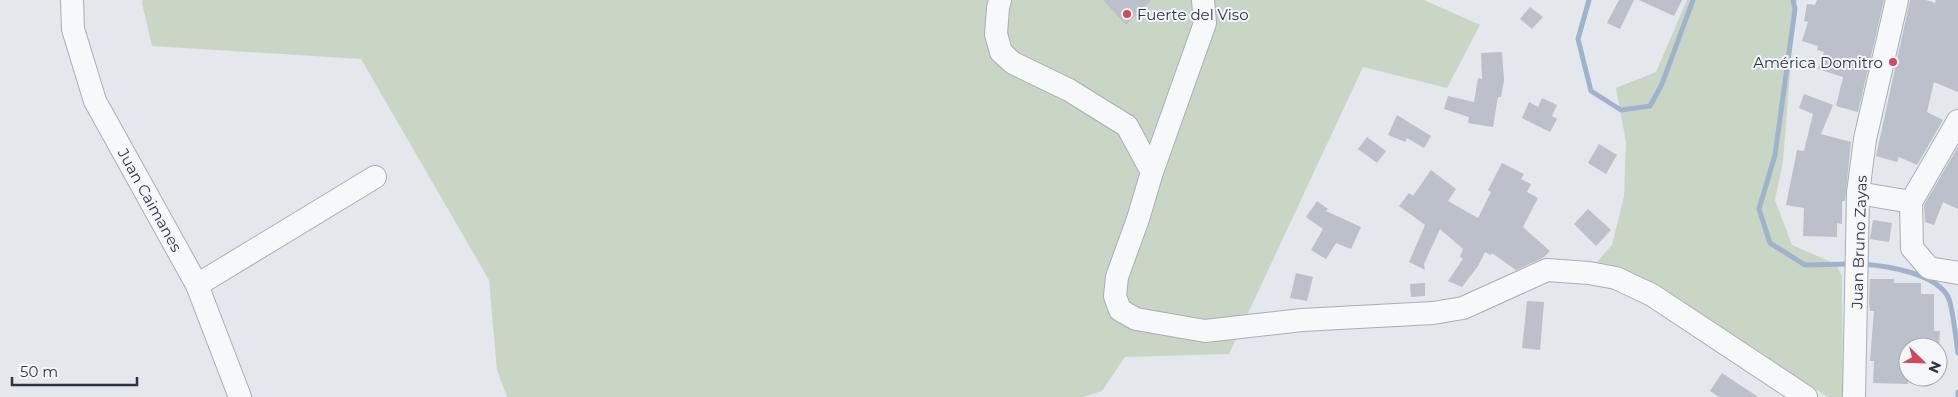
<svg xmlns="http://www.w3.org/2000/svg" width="1958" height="397" viewBox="0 0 1958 397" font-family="Montserrat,sans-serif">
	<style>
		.green { fill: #c9d6c5 }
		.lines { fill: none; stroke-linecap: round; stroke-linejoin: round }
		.stream { stroke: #9fb4cc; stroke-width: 5 }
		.building { fill: #bbc0ca }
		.minor-casing { stroke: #a9aeb7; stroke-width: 24 }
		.minor { stroke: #f7f8fa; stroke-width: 22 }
		.poi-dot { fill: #d1495b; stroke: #f4f6f9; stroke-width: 2 }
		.labels { text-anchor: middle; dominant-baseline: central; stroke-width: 4; stroke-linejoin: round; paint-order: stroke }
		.poi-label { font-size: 15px; fill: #2b3445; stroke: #f4f6f9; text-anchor: start }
		.street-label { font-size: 15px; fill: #2b3445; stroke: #f4f6f9 }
	</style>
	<rect width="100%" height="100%" fill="#e4e7ec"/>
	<g class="green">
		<polygon points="143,0 1424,0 1480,25 1447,88 1363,67 1229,354 1125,357 1102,391 1083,397 507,397 497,370 489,280 361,59 152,46 142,3"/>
		<polygon points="1687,0 1797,0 1795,9 1783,161 1775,200 1792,245 1836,264 1842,276 1843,397 1828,397 1654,289 1597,262 1612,245 1624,196 1626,142 1616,88 1656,72"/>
	</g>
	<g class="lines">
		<g class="stream">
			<polyline points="1589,0 1578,39 1591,91 1621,110 1650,106 1662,84 1693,0"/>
			<polyline points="1793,0 1795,9 1775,155 1759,209 1770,243 1805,265 1851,264"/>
			<path d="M 1862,264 C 1887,266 1938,273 1949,299 C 1953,310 1956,340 1958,353"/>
			<polyline points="1958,397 1958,392"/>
		</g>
	</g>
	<g class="building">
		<polygon points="1103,0 1151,0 1126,25"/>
		<polygon points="1619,0 1634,0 1620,29 1607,23"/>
		<polygon points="1639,0 1682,0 1674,16"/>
		<polygon points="1817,0 1884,0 1858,112 1836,106 1843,77 1818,69 1824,52 1817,50 1818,46 1802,41 1808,22 1804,21 1807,4 1815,5"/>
		<polygon points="1910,0 1926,0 1935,3 1936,0 1958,0 1958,92 1934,82 1927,112 1943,120 1917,165 1899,157 1897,162 1876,156"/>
		<polygon points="1530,7 1543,17 1532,29 1520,19"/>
		<polygon points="1502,52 1504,80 1501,97 1498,97 1493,127 1468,123 1469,117 1444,109 1448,96 1474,102 1478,78 1482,79 1481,53"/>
		<polygon points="1804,94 1833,105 1821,134 1851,142 1845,201 1842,201 1842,224 1837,223 1837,237 1803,236 1804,208 1786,205 1797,150 1804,151 1813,114 1799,108"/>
		<polygon points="1542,98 1557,105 1552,116 1557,119 1550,132 1522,118 1529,102 1538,107"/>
		<polygon points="1397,115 1431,136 1424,148 1407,138 1405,142 1388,135"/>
		<polygon points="1367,137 1386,151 1377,163 1358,149"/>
		<polygon points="1599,144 1617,155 1606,174 1588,163"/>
		<polygon points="1958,147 1958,209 1943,202 1934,225 1925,222 1924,205"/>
		<polygon points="1502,163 1524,174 1521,179 1531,184 1527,192 1538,198 1523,227 1550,251 1543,258 1516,270 1492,253 1491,255 1485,252 1478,266 1462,287 1448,281 1463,259 1460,257 1463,249 1440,229 1424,264 1425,270 1409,262 1425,225 1399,206 1409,193 1413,196 1431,170 1456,189 1448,201 1478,218 1491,192 1488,190"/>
		<polygon points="1317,201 1328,209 1326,211 1361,227 1351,249 1336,243 1326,259 1311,250 1323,229 1306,217"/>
		<polygon points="1588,209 1611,230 1596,246 1574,224"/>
		<polygon points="1873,220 1892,223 1889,242 1870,239"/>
		<polygon points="1296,273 1313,277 1307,301 1290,298"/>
		<polygon points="1870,279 1894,279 1894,283 1921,283 1921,294 1934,294 1934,331 1940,331 1939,347 1908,347 1908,384 1873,383 1874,361 1870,361 1874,311 1870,311 1869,302"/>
		<polygon points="1425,283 1425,296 1411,297 1410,284"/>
		<polygon points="1527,301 1544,302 1540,350 1522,348"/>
		<polygon points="1722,373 1758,397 1719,397 1710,391"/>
	</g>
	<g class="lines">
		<g class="minor-casing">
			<g id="minor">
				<polyline points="72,0 73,29 95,101 197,285 240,397"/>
				<polyline points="1000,0 998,8 996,34 1001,52 1013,63 1069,90 1127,126 1152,172"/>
				<polyline points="1203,0 1205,23 1152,172 1138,219 1117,277 1115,296 1120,310 1136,319 1205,331 1302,320 1433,313 1463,308 1547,270 1589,273 1616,278 1652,295 1806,397"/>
				<polyline points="1958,121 1911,202 1912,248 1929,268 1958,273"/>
				<polyline points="1858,193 1911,202"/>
				<polyline points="197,285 375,177"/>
				<polyline points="1854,397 1858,193 1865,139 1897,0"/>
			</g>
		</g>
		<use href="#minor" class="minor"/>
	</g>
	<g class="poi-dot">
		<circle cx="1127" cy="14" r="5"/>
		<circle cx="1893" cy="62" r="5"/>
	</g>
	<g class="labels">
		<g class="poi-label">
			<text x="1137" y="14">Fuerte del Viso</text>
			<text x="1883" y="62" text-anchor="end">América Domitro</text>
		</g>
		<g class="street-label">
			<text transform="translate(150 200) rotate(61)">Juan Caimanes</text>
			<text transform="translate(1859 242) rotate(-88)">Juan Bruno Zayas</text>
		</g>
	</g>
	<g transform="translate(1923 362) rotate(113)"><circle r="24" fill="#f4f6f9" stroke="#a4a8b1"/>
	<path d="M0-4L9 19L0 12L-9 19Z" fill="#d1495b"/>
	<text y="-8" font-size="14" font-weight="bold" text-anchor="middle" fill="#2b3445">N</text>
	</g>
	<path d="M12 377v8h125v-8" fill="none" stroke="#2b3445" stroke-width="2.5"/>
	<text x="20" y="377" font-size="15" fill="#2b3445" stroke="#f4f6f9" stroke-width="4" paint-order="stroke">50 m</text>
</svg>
